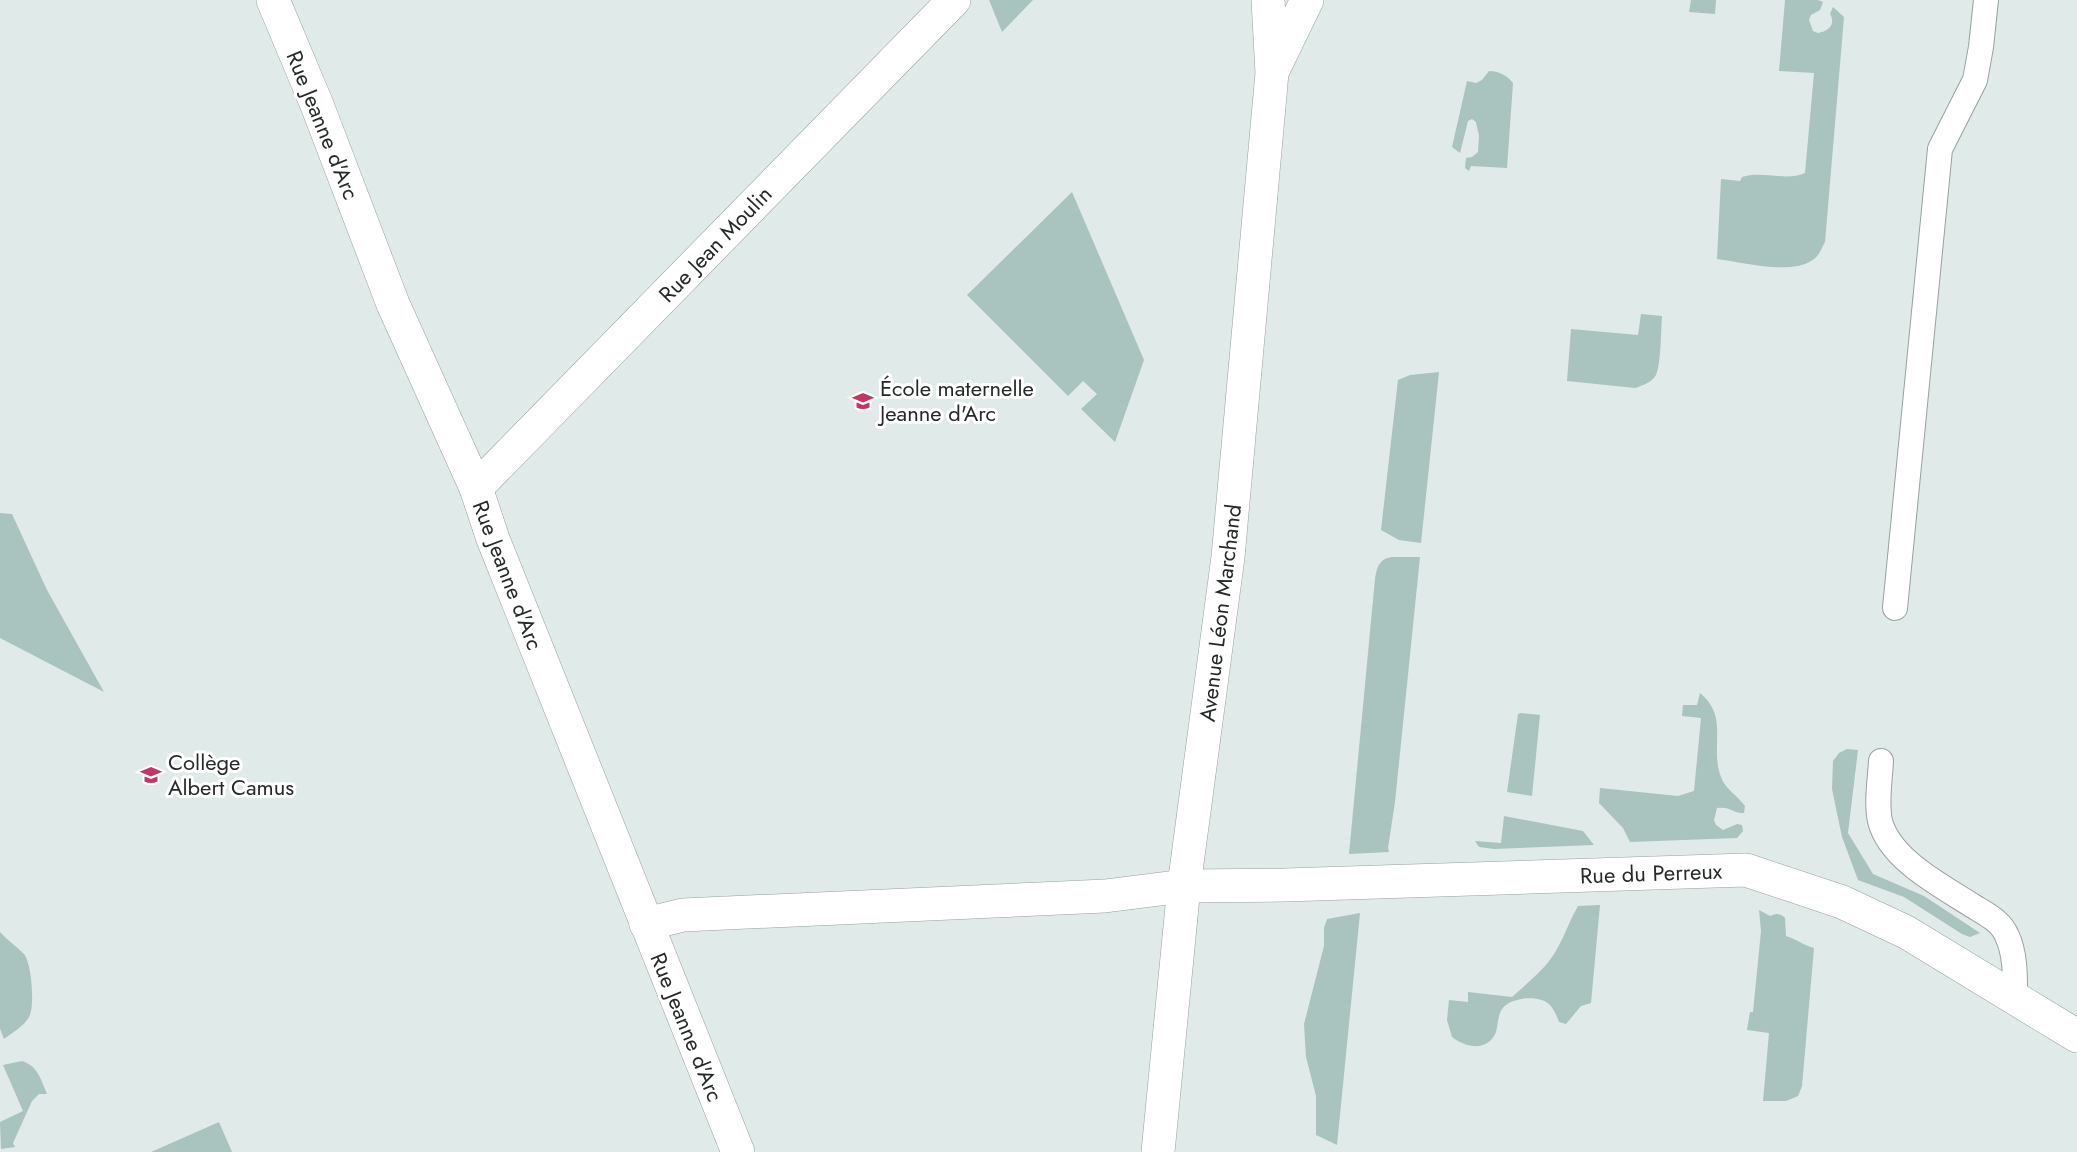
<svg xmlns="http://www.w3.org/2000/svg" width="2077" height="1152" viewBox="0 0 2077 1152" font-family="Jost,sans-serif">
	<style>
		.green { fill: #a9c3bf }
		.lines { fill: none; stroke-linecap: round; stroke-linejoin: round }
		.lane-casing { stroke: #97a09f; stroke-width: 26 }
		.street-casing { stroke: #97a09f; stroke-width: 34 }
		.secondary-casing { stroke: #97a09f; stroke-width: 34 }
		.lane { stroke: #fff; stroke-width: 24 }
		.street { stroke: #fff; stroke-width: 33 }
		.secondary { stroke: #fff; stroke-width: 33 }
		.labels { text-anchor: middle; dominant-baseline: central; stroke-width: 6; stroke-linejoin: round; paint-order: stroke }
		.street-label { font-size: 22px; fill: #262929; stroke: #fff }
		.poi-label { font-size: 22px; fill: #262929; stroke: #fff; text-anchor: start }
	</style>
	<rect width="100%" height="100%" fill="#e0eae9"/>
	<g class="green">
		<polygon points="989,0 1033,0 1002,32"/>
		<polygon points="1691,0 1716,0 1715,14 1689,12"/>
		<path d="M 1785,0 L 1818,0 L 1823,2 L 1820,10 L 1811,15 L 1809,20 L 1813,31 L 1818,33 C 1829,31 1836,24 1830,14 L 1833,7 L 1844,17 L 1825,242 C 1821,249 1819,257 1811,261 C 1789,275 1742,262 1717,259 L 1721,179 L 1740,181 L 1742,177 C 1763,170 1785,182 1805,173 L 1814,73 L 1779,71 Z"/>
		<path d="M 1489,71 C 1498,71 1507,75 1513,83 L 1507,168 L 1471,166 L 1469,171 L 1465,168 L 1466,158 L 1472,157 L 1478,152 L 1479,136 L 1476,122 L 1472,119 L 1468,121 L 1460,153 L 1452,147 L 1467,81 L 1476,83 L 1482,80 Z"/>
		<polygon points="1072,192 1144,360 1115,442 1081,409 1097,394 1083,381 1068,396 967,295"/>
		<path d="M 1641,314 L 1662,316 C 1661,329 1661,365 1656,375 C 1652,382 1642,386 1635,388 L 1567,381 L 1571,329 L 1638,335 Z"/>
		<polygon points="1439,372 1421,543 1399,540 1381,530 1398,380 1410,375"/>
		<polygon points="0,513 12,514 47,590 104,692 0,638"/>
		<path d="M 1392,557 L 1420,557 L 1395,802 L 1388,848 L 1389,852 L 1349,854 L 1375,579 C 1377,567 1379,559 1392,557 Z"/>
		<path d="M 1700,693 C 1730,718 1709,746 1721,777 C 1725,789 1738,796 1745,806 L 1744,813 C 1734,814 1731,806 1717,808 L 1714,820 L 1716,825 L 1723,830 L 1737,824 L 1742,825 L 1743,831 L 1737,838 L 1630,842 L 1623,828 L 1599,803 L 1600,788 L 1678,796 L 1694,791 L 1701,718 L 1682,716 L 1683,705 L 1697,705 Z"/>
		<polygon points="1521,713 1540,715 1532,796 1507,792 1518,714"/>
		<polygon points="1847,749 1858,750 1848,833 1873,874 1924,896 1980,933 1970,937 1962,934 1904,897 1858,880 1842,837 1832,789 1833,761 1839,753"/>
		<polygon points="1504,816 1583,831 1594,845 1494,849 1479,847 1475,841 1501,843"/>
		<path d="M 1600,905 L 1591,1003 L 1581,1006 L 1566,1024 L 1559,1022 C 1557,1016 1554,1010 1550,1005 C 1540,994 1511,997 1502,1009 C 1498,1015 1498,1024 1496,1032 C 1488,1052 1466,1048 1452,1037 L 1447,1020 L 1449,1000 L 1468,1002 L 1468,992 L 1512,997 C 1523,987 1536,976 1546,965 C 1561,948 1567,925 1578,906 Z"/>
		<path d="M 1759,910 L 1770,916 C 1776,913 1780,913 1785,918 L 1786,936 C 1796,939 1803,945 1814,948 L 1802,1086 L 1798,1096 L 1786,1101 L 1763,1101 L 1769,1033 L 1747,1030 L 1750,1012 L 1753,1012 L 1761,931 Z"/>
		<polygon points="1360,913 1337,1145 1316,1135 1316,1096 1306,1057 1304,1024 1324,946 1324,928 1327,919"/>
		<path d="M 0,932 C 7,940 16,946 24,954 C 32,964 35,1007 29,1017 C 24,1026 12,1033 4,1039 L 0,1029 Z"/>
		<path d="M 22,1061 C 38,1066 41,1080 47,1094 L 39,1094 L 32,1101 L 13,1143 L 15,1147 L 1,1149 L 0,1122 L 23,1111 L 3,1065 Z"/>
		<polygon points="219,1122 232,1152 151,1152"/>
	</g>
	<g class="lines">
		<g class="lane-casing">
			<g id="lane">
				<polyline points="1895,608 1940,149 1975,80 1981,47 1986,0"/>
				<path d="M 1881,761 C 1880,780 1876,803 1880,821 C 1890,860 1942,886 1973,906 C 1986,914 2001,921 2007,936 C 2016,955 2015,979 2015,999"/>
			</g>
		</g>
		<g class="street-casing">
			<g id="street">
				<polyline points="273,0 317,105 393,304 476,488 493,539 738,1152"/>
				<polyline points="476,488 954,0"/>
				<polyline points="646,924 683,915 1105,896 1184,886 1285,885 1746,870 1842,902 1906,932 2077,1036"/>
			</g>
		</g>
		<g class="secondary-casing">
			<g id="secondary">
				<polyline points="1274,68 1307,0"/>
				<polyline points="1158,1152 1184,886 1228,557 1272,73 1268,0"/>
			</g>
		</g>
		<use href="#lane" class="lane"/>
		<use href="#street" class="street"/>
		<use href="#secondary" class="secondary"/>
	</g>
	<defs>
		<g id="school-bare" transform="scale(1.62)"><path d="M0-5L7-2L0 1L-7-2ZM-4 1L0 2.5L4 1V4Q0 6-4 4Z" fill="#c33663" stroke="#fff" stroke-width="2.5" paint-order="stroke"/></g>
	</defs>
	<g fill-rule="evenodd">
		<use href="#school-bare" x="863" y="401"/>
		<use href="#school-bare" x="151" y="775"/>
	</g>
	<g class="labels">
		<g class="street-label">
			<text transform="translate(323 125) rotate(68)">Rue Jeanne d'Arc</text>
			<text transform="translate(715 244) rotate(-46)">Rue Jean Moulin</text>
			<text transform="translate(508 575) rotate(69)">Rue Jeanne d'Arc</text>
			<text transform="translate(1220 613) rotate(-83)">Avenue Léon Marchand</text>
			<text transform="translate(1651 873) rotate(-2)">Rue du Perreux</text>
			<text transform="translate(687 1027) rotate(68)">Rue Jeanne d'Arc</text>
		</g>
		<g class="poi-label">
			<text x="880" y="388">École maternelle<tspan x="880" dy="25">Jeanne d'Arc</tspan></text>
			<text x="168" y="762">Collège<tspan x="168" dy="25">Albert Camus</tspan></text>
		</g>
	</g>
</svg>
